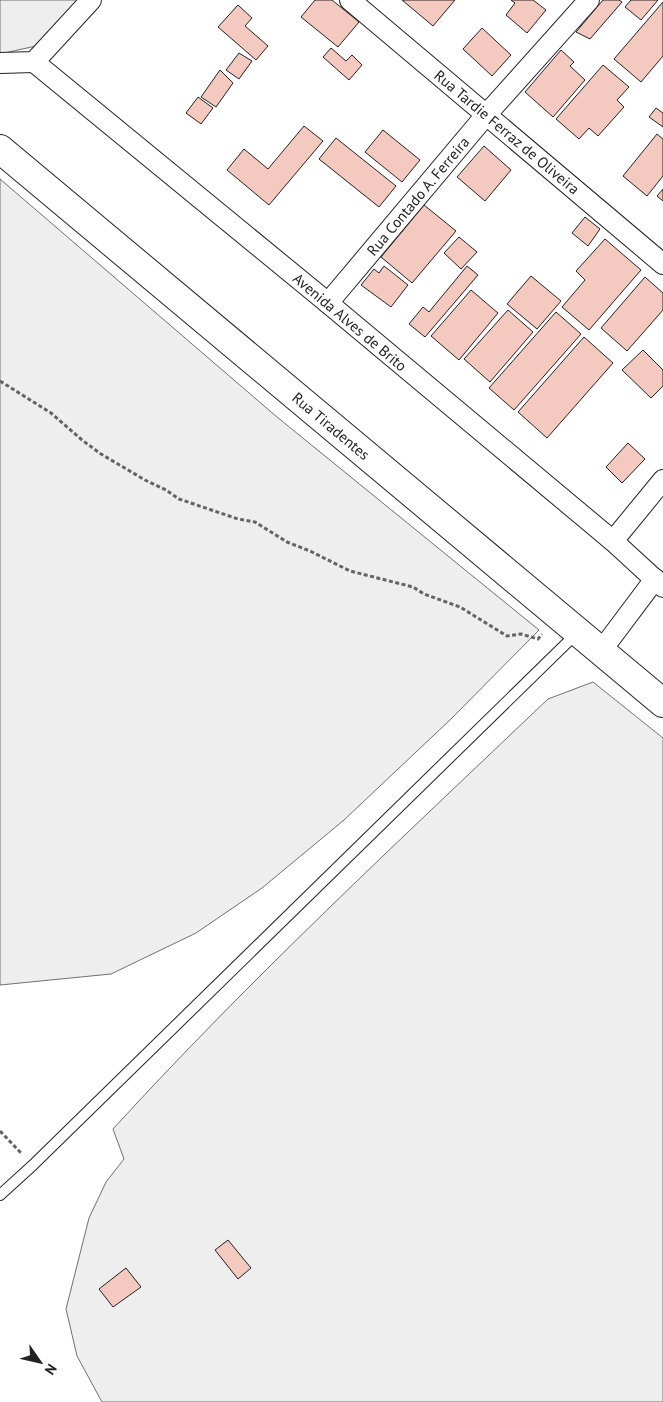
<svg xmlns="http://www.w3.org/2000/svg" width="663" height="1402" viewBox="0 0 663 1402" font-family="'PT Sans',sans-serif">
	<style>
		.green { fill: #eee; stroke: #6f6f6f }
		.building { fill: #f3c9c0; stroke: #222 }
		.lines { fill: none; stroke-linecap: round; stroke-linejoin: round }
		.service-casing { stroke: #222; stroke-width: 12 }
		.minor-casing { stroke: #222; stroke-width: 22 }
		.primary-casing { stroke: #222; stroke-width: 30 }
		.path { stroke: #646464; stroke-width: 3; stroke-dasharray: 4 2.5; stroke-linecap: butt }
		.service { stroke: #fff; stroke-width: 10 }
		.minor { stroke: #fff; stroke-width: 20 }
		.primary { stroke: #fff; stroke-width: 28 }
		.labels { text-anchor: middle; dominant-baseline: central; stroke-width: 4; stroke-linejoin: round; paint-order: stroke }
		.street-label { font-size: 15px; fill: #222; stroke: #fff }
	</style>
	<rect width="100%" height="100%" fill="#fff"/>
	<g class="green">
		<polygon points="0,0 79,0 36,46 0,54"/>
		<polygon points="0,179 277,417 539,630 451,719 344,820 262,888 196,933 111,974 0,985"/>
		<path d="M 593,682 L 663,738 L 663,1402 L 102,1402 L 77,1356 L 66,1309 L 89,1218 L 106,1182 L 124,1159 L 113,1129 C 250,979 400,840 548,699 Z"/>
	</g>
	<g class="building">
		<polygon points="315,0 332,0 359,22 338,47 301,17"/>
		<polygon points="402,0 455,0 433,26"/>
		<polygon points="511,0 533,0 546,10 527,33 506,15 515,3"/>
		<polygon points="603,0 619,0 622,2 590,39 576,32"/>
		<polygon points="631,0 658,0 641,20 625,7"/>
		<polygon points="663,2 663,56 641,82 614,59"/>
		<polygon points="238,5 252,18 245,26 268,46 256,60 218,27"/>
		<polygon points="482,28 511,55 492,76 463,49"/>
		<polygon points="331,48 346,61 352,55 362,65 349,80 323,57"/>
		<polygon points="561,50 574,62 570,66 585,80 553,117 525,92"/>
		<polygon points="239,53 252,61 239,79 226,70"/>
		<polygon points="603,65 629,87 617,100 624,107 598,136 589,128 579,139 556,119"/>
		<polygon points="220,70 233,83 216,107 201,97"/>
		<polygon points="198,97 213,108 201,124 186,113"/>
		<polygon points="656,108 663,113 663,127 649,117"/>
		<polygon points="304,126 323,141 269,205 227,170 244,149 268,169"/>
		<polygon points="383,130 420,160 402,182 365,152"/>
		<polygon points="657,134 663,139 663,176 647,196 623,176"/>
		<polygon points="336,138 396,186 379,207 319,159"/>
		<polygon points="484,146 511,170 485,201 457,177"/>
		<polygon points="663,189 663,201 657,196"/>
		<polygon points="424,205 456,231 412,283 381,257"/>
		<polygon points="585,217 600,229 588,246 572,233"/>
		<polygon points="459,237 477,252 461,269 444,253"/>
		<polygon points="605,239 641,270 589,330 562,307 585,280 576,271"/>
		<polygon points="384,266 408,285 391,307 361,285 374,269 379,273"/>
		<polygon points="467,266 478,275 425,337 409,324 423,307 429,312"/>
		<polygon points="531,276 561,301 537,329 507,304"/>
		<polygon points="645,277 663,293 663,310 627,351 601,328"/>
		<polygon points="471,290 498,313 459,360 431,336"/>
		<polygon points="508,310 533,332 490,382 464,359"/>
		<polygon points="556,312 581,334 514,410 489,388"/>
		<polygon points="584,337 613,363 547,438 518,412"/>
		<polygon points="643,350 663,370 663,386 651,398 622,370"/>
		<polygon points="628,443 645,459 622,483 606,467"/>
		<polygon points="228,1240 251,1268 238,1279 215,1250"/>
		<polygon points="126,1268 141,1287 113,1307 99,1289"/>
	</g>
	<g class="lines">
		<g class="service-casing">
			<polyline id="service" points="0,1195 33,1165 577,633"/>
		</g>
		<g class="minor-casing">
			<g id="minor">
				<polyline points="350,0 663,264"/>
				<polyline points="34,62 328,303 613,541 663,587"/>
				<polyline points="0,63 34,62 91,0"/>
				<polyline points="328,303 486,115 589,0"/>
				<polyline points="613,541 663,480"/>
				<polyline points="601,651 655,579"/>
			</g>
		</g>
		<g class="primary-casing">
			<polyline id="primary" points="0,149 663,703"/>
		</g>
		<g class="path">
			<polyline points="0,381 51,413 82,440 101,454 145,480 166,490 179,499 238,519 255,522 287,542 310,551 350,571 413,587 424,594 460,607 507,636 521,634 538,639 542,634"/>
			<polyline points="0,1131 22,1154"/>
		</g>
		<use href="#service" class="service"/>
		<use href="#minor" class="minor"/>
		<use href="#primary" class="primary"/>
	</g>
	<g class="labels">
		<g class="street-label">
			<text transform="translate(507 132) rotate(40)">Rua Tardie Ferraz de Oliveira</text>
			<text transform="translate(418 196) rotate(-50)">Rua Contado A. Ferreira</text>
			<text transform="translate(350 322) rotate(40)">Avenida Alves de Brito</text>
			<text transform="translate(331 426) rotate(40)">Rua Tiradentes</text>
		</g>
	</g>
	<g transform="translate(40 1362) rotate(124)" stroke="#ffffff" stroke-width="4" paint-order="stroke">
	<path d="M0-4L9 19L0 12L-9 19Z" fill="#222222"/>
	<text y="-8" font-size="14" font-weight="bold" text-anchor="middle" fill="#222222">N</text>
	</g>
</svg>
